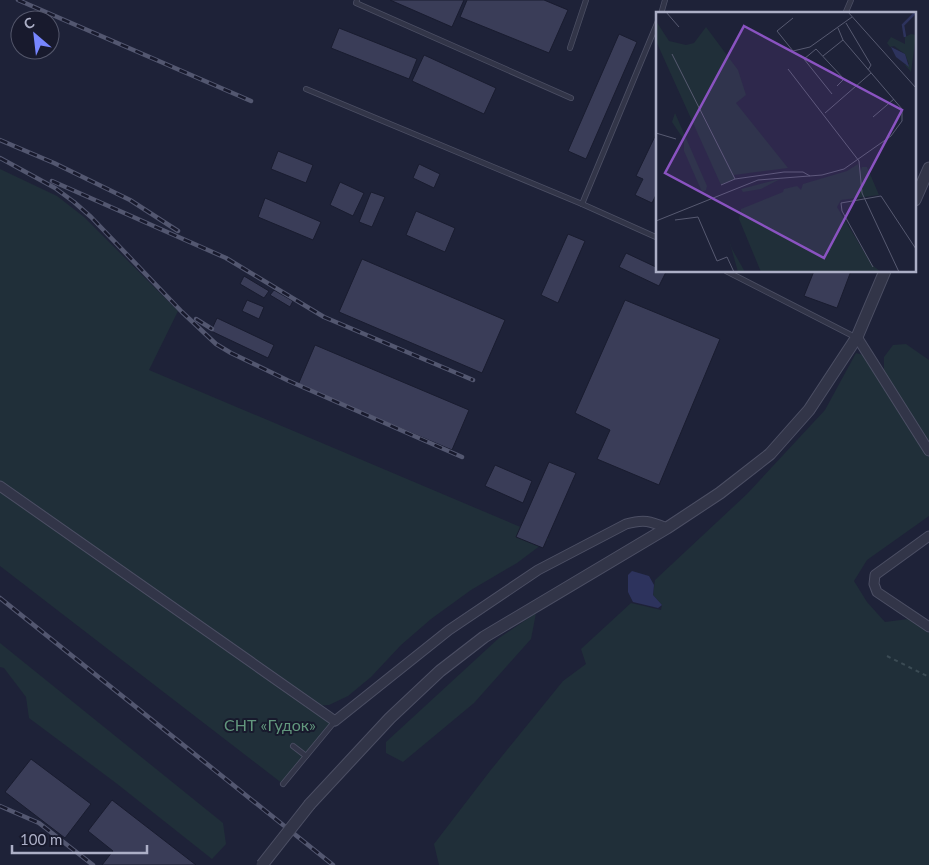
<svg xmlns="http://www.w3.org/2000/svg" width="929" height="865" viewBox="0 0 929 865" font-family="Lato,sans-serif">
	<style>
		.green { fill: #202f39 }
		.water { fill: #2d335d }
		.building { fill: #3a3d58; stroke: #191c2f }
		.lines { fill: none; stroke-linecap: round; stroke-linejoin: round }
		.service-casing { stroke: #4c4f64; stroke-width: 6 }
		.minor-casing { stroke: #4c4f64; stroke-width: 11 }
		.tertiary-casing { stroke: #4c4f64; stroke-width: 13 }
		.path { stroke: #3b4b54; stroke-width: 2; stroke-dasharray: 4 4; stroke-linecap: butt }
		.service { stroke: #323548; stroke-width: 4.5 }
		.minor { stroke: #323548; stroke-width: 9 }
		.tertiary { stroke: #323548; stroke-width: 11 }
		.rail-casing { stroke: #535770; stroke-width: 4.5 }
		.rail { stroke: #181a2d; stroke-width: 2.5; stroke-dasharray: 8; stroke-linecap: butt }
		.tertiary-bridge-casing { stroke: #4c4f64; stroke-width: 13; stroke-linecap: butt }
		.tertiary-bridge { stroke: #323548; stroke-width: 11 }
		.labels { text-anchor: middle; dominant-baseline: central; stroke-width: 4; stroke-linejoin: round; paint-order: stroke }
		.park-label { font-size: 16px; fill: #62977d; stroke: #181a2d }
		.inset-river { fill: none; stroke: #2d335d; stroke-width: 2.5 }
		.inset-road { fill: none; stroke: #575a71; stroke-width: 1 }
		.view { fill: #8a53c1; fill-opacity: 0.15; stroke: #8a53c1; stroke-width: 2.5 }
		.inset-edge { fill: none; stroke: #acafc6; stroke-width: 2.5 }
	</style>
	<rect width="100%" height="100%" fill="#1e2238"/>
	<g class="green">
		<polygon points="0,169 57,196 84,217 178,311 149,370 549,539 517,563 471,590 431,619 401,645 371,677 348,696 329,705 314,706 335,721 283,784 0,566"/>
		<polygon points="906,344 929,360 929,516 867,560 854,581 867,602 885,622 908,619 929,633 929,865 439,865 434,844 490,771 563,681 586,664 581,649 631,603 661,610 662,605 653,595 655,580 747,494 825,410 856,353 863,355 884,389 884,357 893,345"/>
		<polygon points="536,613 531,639 474,703 403,762 386,753 386,742 499,638"/>
		<polygon points="0,643 223,823 226,844 212,859 116,783 29,718 26,697 4,668 0,667"/>
	</g>
	<polygon class="water" points="632,571 649,576 654,585 653,595 662,605 658,608 633,602 628,592 628,575"/>
	<g class="building">
		<polygon points="390,0 464,0 452,27"/>
		<polygon points="467,0 544,0 568,10 549,53 460,17"/>
		<polygon points="339,28 417,59 409,79 331,48"/>
		<polygon points="619,34 637,42 586,159 568,151"/>
		<polygon points="424,55 496,88 484,114 412,81"/>
		<polygon points="658,130 658,191 652,203 635,195 643,179 636,176"/>
		<polygon points="278,151 313,165 306,183 271,169"/>
		<polygon points="419,164 440,174 434,188 413,178"/>
		<polygon points="340,182 364,193 353,216 330,205"/>
		<polygon points="371,192 385,197 372,227 359,222"/>
		<polygon points="265,198 321,222 313,240 258,217"/>
		<polygon points="416,211 455,228 445,252 406,235"/>
		<polygon points="568,234 585,241 558,303 541,295"/>
		<polygon points="626,253 658,268 658,271 666,272 659,286 619,267"/>
		<polygon points="362,259 505,320 482,373 339,312"/>
		<polygon points="814,271 851,271 837,308 804,296"/>
		<polygon points="244,276 269,291 264,298 240,284"/>
		<polygon points="274,290 293,301 290,307 270,295"/>
		<polygon points="247,300 264,307 259,319 242,311"/>
		<polygon points="625,300 720,339 659,485 597,459 610,430 575,413"/>
		<polygon points="217,318 274,345 268,358 211,331"/>
		<polygon points="315,345 469,410 452,450 298,385"/>
		<polygon points="549,462 576,473 543,548 516,537"/>
		<polygon points="495,465 532,481 523,503 485,486"/>
		<polygon points="31,759 91,804 65,838 5,792"/>
		<polygon points="112,800 196,865 102,865 113,851 88,831"/>
	</g>
	<g class="lines">
		<g class="service-casing">
			<g id="service">
				<polyline points="357,0 356,3 571,98"/>
				<polyline points="661,14 665,0"/>
				<polyline points="845,14 851,0"/>
				<polyline points="570,48 586,0"/>
				<polyline points="306,89 582,204 658,238"/>
				<polyline points="582,204 658,21"/>
				<polyline points="726,271 855,337"/>
				<polyline points="293,746 306,756"/>
				<polyline points="283,784 335,721"/>
			</g>
		</g>
		<g class="minor-casing">
			<g id="minor">
				<polyline points="857,337 929,451"/>
				<path d="M 0,486 L 335,721 L 449,630 L 538,570 L 626,524 C 644,519 650,521 667,528"/>
				<polyline points="929,536 875,575 874,584 877,592 929,627"/>
			</g>
		</g>
		<g class="tertiary-casing">
			<g id="tertiary">
				<polyline points="915,200 929,168"/>
				<polyline points="310,804 390,718 440,671 484,637 667,528 720,493 770,454 809,410 857,337 885,271"/>
			</g>
		</g>
		<polyline class="path" points="887,656 929,677"/>
		<use href="#service" class="service"/>
		<use href="#minor" class="minor"/>
		<use href="#tertiary" class="tertiary"/>
		<g class="rail-casing">
			<g id="rail">
				<polyline points="18,0 251,101"/>
				<polyline points="0,140 54,163 130,200 178,231"/>
				<polyline points="0,158 55,188 74,202 91,217 182,312 216,344 231,353 289,381 462,457"/>
				<polyline points="52,181 226,258 324,317 473,380"/>
				<polyline points="196,319 212,329"/>
				<polyline points="0,598 333,865"/>
				<polyline points="0,806 39,823 93,865"/>
			</g>
		</g>
		<use href="#rail" class="rail"/>
		<g class="tertiary-bridge-casing">
			<polyline id="tertiary-bridge" points="262,865 310,804"/>
		</g>
		<use href="#tertiary-bridge" class="tertiary-bridge"/>
	</g>
	<g class="labels">
		<g class="park-label">
			<text x="270" y="724">СНТ «Гудок»</text>
		</g>
	</g>
	<g transform="translate(656 12)">
		<rect width="260" height="260" fill="#1e2238"/>
		<path d="M 0,9 L 13,29 L 30,33 L 38,31 L 50,15 L 82,58 L 90,83 L 80,91 L 132,156 L 78,163 L 79,167 L 65,173 L 0,29 ZM 255,22 L 260,23 L 255,60 L 249,53 L 253,52 L 249,42 L 238,34 L 234,35 L 231,31 L 235,25 L 249,32 L 249,25 ZM 19,101 L 51,174 L 50,178 L 46,180 L 28,139 L 28,128 L 16,110 ZM 202,152 L 204,160 L 206,155 L 211,155 L 223,183 L 185,188 L 181,195 L 216,253 L 225,260 L 105,260 L 83,207 L 85,197 L 127,180 L 128,177 L 141,174 L 145,178 L 147,172 L 191,159 ZM 124,167 L 105,177 L 87,180 L 85,177 ZM 73,228 L 76,237 L 89,260 L 82,260 Z" fill="#202f39"/>
		<path d="M 235,35 L 249,42 L 253,55 L 240,45 Z" fill="#2d335d"/>
		<path class="inset-river" d="M 249,25 L 247,13 L 260,0"/>
		<path class="inset-road" d="M 10,0 L 23,15M 192,0 L 260,76M 137,6 L 121,19 L 137,39 L 154,35 L 196,5M 190,11 L 215,53 L 212,58M 16,42 L 79,167 L 128,160 L 147,160 L 154,164M 167,44 L 187,28M 132,57 L 203,149 L 206,181 L 243,260M 176,82 L 148,47 L 160,37 L 188,67 L 181,74M 169,101 L 215,61M 217,105 L 238,87M 0,121 L 20,127M 65,173 L 79,167M 19,208 L 42,205 L 61,249 L 71,245 L 78,260M 0,209 L 102,168 L 166,163 L 188,157 L 235,124 L 246,109 L 246,97 L 187,28 L 182,16M 217,255 L 186,199 L 185,191 L 225,184 L 260,237"/>
		<path class="view" d="M 88,14 L 246,98 L 168,246 L 9,161 Z"/>
		<rect width="260" height="260" class="inset-edge"/>
	</g>
	<g transform="translate(35 35) rotate(332)"><circle r="24" fill="#181a2d" stroke="#53566a"/>
	<path d="M0-4L9 19L0 12L-9 19Z" fill="#7786ff"/>
	<text y="-8" font-size="14" font-weight="bold" text-anchor="middle" fill="#acafc6">С</text>
	</g>
	<path d="M12 845v8h135v-8" fill="none" stroke="#acafc6" stroke-width="2.5"/>
	<text x="20" y="845" font-size="15" fill="#acafc6" stroke="#181a2d" stroke-width="4" paint-order="stroke">100 m</text>
</svg>
